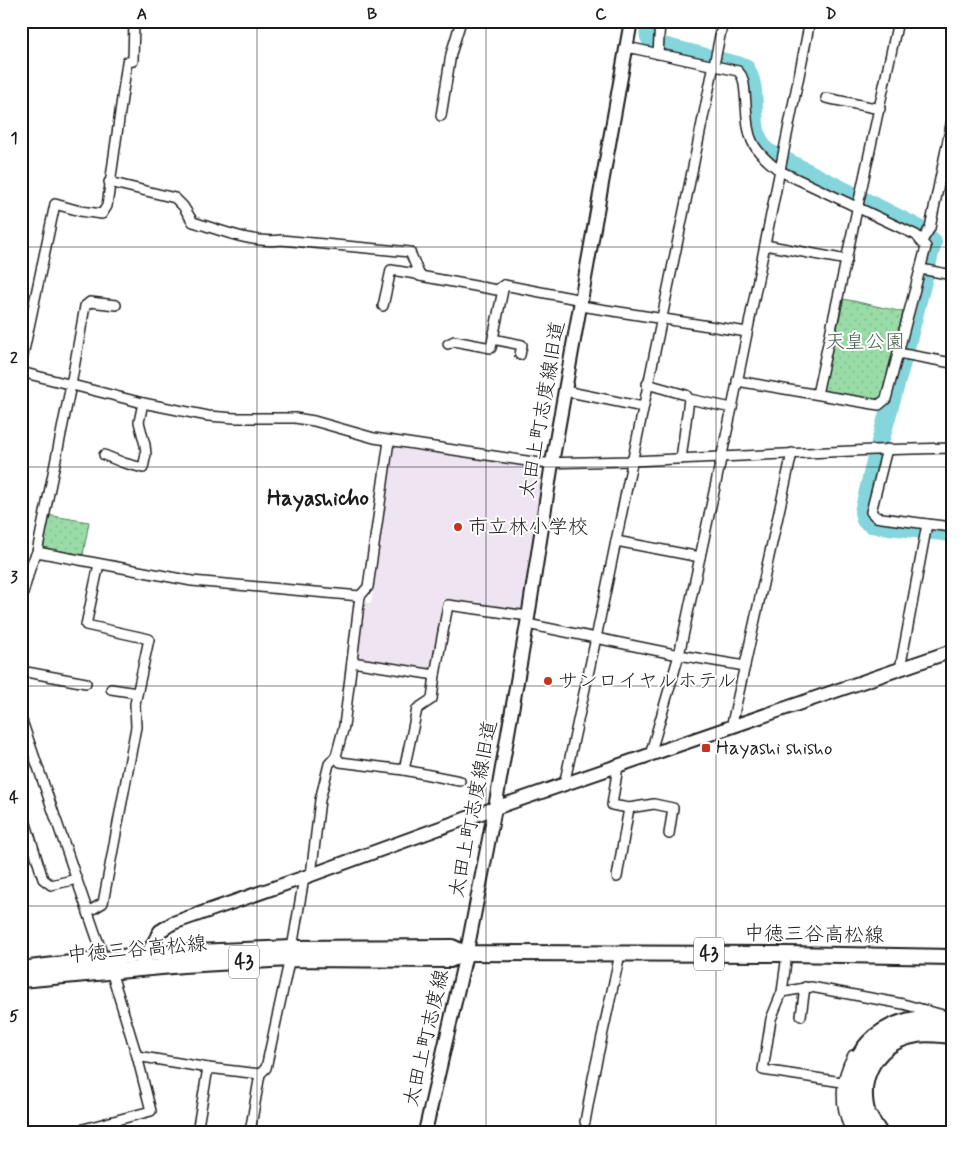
<svg xmlns="http://www.w3.org/2000/svg" width="973" height="1153" viewBox="0 0 973 1153" font-family="Mynerve,'Klee One',sans-serif">
	<style>
		.built { fill: #efe4f1 }
		.park { fill: url(#park-dots); stroke: #5a7c62 }
		.lines { fill: none; stroke-linecap: round; stroke-linejoin: round }
		.river { stroke: #84d5dc; stroke-width: 18 }
		.street-casing { stroke: #1c1c1c; stroke-width: 12 }
		.secondary-casing { stroke: #1c1c1c; stroke-width: 16 }
		.primary-casing { stroke: #1c1c1c; stroke-width: 18 }
		.highway-casing { stroke: #1c1c1c; stroke-width: 20 }
		.street { stroke: #fff; stroke-width: 9 }
		.secondary { stroke: #fff; stroke-width: 12 }
		.primary { stroke: #fff; stroke-width: 14 }
		.highway { stroke: #fff; stroke-width: 16 }
		.grid { fill: none; stroke: #1c1c1c; stroke-width: 1; stroke-opacity: 0.55 }
		.poi-dot { fill: #c8321e; stroke: #fff; stroke-width: 2 }
		.labels { text-anchor: middle; dominant-baseline: central; stroke-width: 4; stroke-linejoin: round; paint-order: stroke }
		.shield { fill: #fff; stroke: #606060; stroke-width: 1 }
		.shield-label { font-size: 19px; font-weight: bold; fill: #1c1c1c }
		.park-label { font-size: 20px; fill: #485f4d; stroke: #fff }
		.street-label { font-size: 20px; fill: #1c1c1c; stroke: #fff }
		.poi-label { font-size: 20px; fill: #1c1c1c; stroke: #fff; text-anchor: start }
		.quarter-label { font-size: 22px; font-weight: bold; fill: #1c1c1c; stroke: #fff }
		.neatline { fill: none; stroke: #1c1c1c; stroke-width: 2 }
		.grid-label { font-size: 16px; text-anchor: middle; font-weight: bold; fill: #1c1c1c }
	</style>
	<defs>
		<pattern id="park-dots" width="8" height="8" patternUnits="userSpaceOnUse" patternTransform="scale(1.25)"><rect width="8" height="8" fill="#99dca7"/><path d="M2 2h.1M6 6h.1" fill="none" stroke="#83bc8f" stroke-width="1.8" stroke-linecap="round"/></pattern>
	</defs>
	<rect width="100%" height="100%" fill="#fff"/>
	<filter id="ink" filterUnits="userSpaceOnUse"><feTurbulence type="fractalNoise" baseFrequency=".02" numOctaves="2"/><feDisplacementMap in="SourceGraphic" scale="10" xChannelSelector="R" yChannelSelector="G"/><feConvolveMatrix kernelMatrix="1 2 1 2 8 2 1 2 1" color-interpolation-filters="sRGB"/></filter>
	<g filter="url(#ink)">
		<polygon class="built" points="393,448 530,465 543,478 522,611 471,603 442,601 432,670 355,660 362,603 371,603 374,586 372,577"/>
		<g class="park">
			<polygon points="844,299 903,312 881,397 874,400 825,391 823,388"/>
			<polygon points="47,515 89,522 83,555 41,548"/>
		</g>
		<g class="lines">
			<path class="river" d="M 650,21 C 647,38 647,40 663,46 L 745,67 C 762,92 745,127 766,151 L 918,228 L 933,242 L 907,344 L 876,457 L 863,512 L 865,520 L 871,524 L 952,533"/>
			<g class="street-casing">
				<g id="street">
					<path d="M 627,47 L 738,71 C 744,77 744,84 745,93 C 749,134 744,144 780,171 L 916,235 L 926,247 L 886,399 L 879,405 L 737,381"/>
					<polyline points="658,54 660,21"/>
					<polyline points="826,98 880,109"/>
					<polyline points="441,116 451,54 461,21"/>
					<path d="M 109,182 L 175,198 L 183,206 L 193,222 C 221,230 252,244 281,240 L 410,252 L 420,276 L 497,290 L 504,285 L 582,300"/>
					<polyline points="922,241 930,228 952,120"/>
					<polyline points="765,245 847,260"/>
					<polyline points="921,269 952,275"/>
					<polyline points="383,306 391,270 416,274 420,276"/>
					<polyline points="581,306 747,332"/>
					<polyline points="493,339 522,345 520,355"/>
					<polyline points="448,344 454,341 491,348 504,285"/>
					<polyline points="898,353 952,363"/>
					<polyline points="21,365 55,204 80,211 102,214 107,206 127,62 133,61 134,21"/>
					<polyline points="21,372 143,403 208,416 235,418 295,418 314,421 374,438 540,463 632,461 874,450 952,448"/>
					<polyline points="647,384 686,395 689,399 681,459"/>
					<polyline points="565,391 643,407"/>
					<polyline points="817,394 898,21"/>
					<polyline points="689,399 732,408"/>
					<polyline points="389,441 368,587 360,596 344,726 336,756 340,762 404,770 460,781"/>
					<polyline points="887,449 871,512 876,517 882,518 927,524 900,669"/>
					<polyline points="104,455 124,463 143,468 146,454 145,445 139,422 143,403"/>
					<polyline points="927,524 952,527"/>
					<polyline points="616,541 700,557"/>
					<polyline points="37,552 192,581 360,596"/>
					<polyline points="21,601 31,565 37,552 71,385 85,306 90,302 116,305"/>
					<polyline points="527,624 679,655 745,666"/>
					<polyline points="352,662 435,675 448,605 528,616"/>
					<polyline points="21,671 86,683"/>
					<polyline points="111,689 137,693"/>
					<polyline points="21,718 101,950 103,964"/>
					<polyline points="731,728 792,453"/>
					<polyline points="650,755 679,655 732,408 810,21"/>
					<polyline points="618,766 612,805 629,808 654,804 673,808 669,834"/>
					<polyline points="404,770 417,709 432,699 435,675"/>
					<polyline points="564,785 596,638 723,21"/>
					<polyline points="21,807 43,879 51,885 77,879"/>
					<polyline points="311,875 320,800 329,764 336,756"/>
					<polyline points="617,877 629,808"/>
					<polyline points="88,912 103,903 136,727 135,704 149,639 86,625 99,564"/>
					<polyline points="787,954 782,992 771,1019 763,1070 842,1082"/>
					<polyline points="782,992 811,987 903,1004 943,1015"/>
					<polyline points="801,1016 805,987"/>
					<polyline points="137,1056 208,1068"/>
					<polyline points="585,1122 593,1078 620,954"/>
					<polyline points="72,1132 151,1111 137,1056 111,971"/>
					<polyline points="197,1132 208,1068 260,1074"/>
					<polyline points="250,1132 260,1074 266,1068 292,948 304,878"/>
					<path d="M 851,1132 C 839,1106 839,1080 853,1055"/>
				</g>
			</g>
			<g class="secondary-casing">
				<g id="secondary">
					<polyline points="143,962 160,931 173,923 311,875 495,808 952,651"/>
					<polyline points="425,1132 469,941 495,808 527,624 552,463 631,21"/>
				</g>
			</g>
			<g class="primary-casing">
				<g id="primary">
					<polyline points="21,969 147,954 292,948 452,947 465,953 787,954 952,957"/>
					<polyline points="21,980 183,965 290,959 450,960 465,953"/>
				</g>
			</g>
			<g class="highway-casing">
				<g id="highway">
					<path d="M 862,1132 C 838,1084 855,1034 910,1021 C 923,1018 939,1021 952,1023"/>
					<path d="M 878,1132 C 874,1125 868,1118 866,1111 C 857,1074 878,1040 917,1034 C 928,1032 940,1034 952,1035"/>
				</g>
			</g>
			<use href="#street" class="street"/>
			<use href="#secondary" class="secondary"/>
			<use href="#primary" class="primary"/>
			<use href="#highway" class="highway"/>
		</g>
	</g>
	<path class="grid" d="M 257,21 L 257,1132M 486,21 L 486,1132M 716,21 L 716,1132M 21,247 L 952,247M 21,467 L 952,467M 21,686 L 952,686M 21,906 L 952,906"/>
	<g class="poi-dot">
		<circle cx="458" cy="527" r="5"/>
		<circle cx="548" cy="681" r="5"/>
		<rect x="701" y="743" width="10" height="10" rx="2.5"/>
	</g>
	<g class="labels">
		<g class="shield">
			<rect x="694" y="937.5" width="30" height="33" rx="4"/>
			<rect x="229" y="945.5" width="30" height="33" rx="4"/>
		</g>
		<g class="shield-label">
			<text x="709" y="954">43</text>
			<text x="244" y="962">43</text>
		</g>
		<g class="park-label">
			<text x="865" y="342">天皇公園</text>
		</g>
		<g class="street-label">
			<text transform="translate(543 410) rotate(-80)">太田上町志度線旧道</text>
			<text transform="translate(474 809) rotate(-79)">太田上町志度線旧道</text>
			<text transform="translate(814 935) rotate(1)">中徳三谷高松線</text>
			<text transform="translate(137 950) rotate(-5)">中徳三谷高松線</text>
			<text transform="translate(427 1038) rotate(-77)">太田上町志度線</text>
		</g>
		<g class="poi-label">
			<text x="468" y="527">市立林小学校</text>
			<text x="558" y="681">サンロイヤルホテル</text>
			<text x="716" y="748">Hayashi shisho</text>
		</g>
		<g class="quarter-label">
			<text x="318" y="499">Hayashicho</text>
		</g>
	</g>
	<rect width="973" height="1153" fill="none" stroke="#fff" stroke-width="55"/>
	<rect x="28" y="28" width="918" height="1098" class="neatline"/>
	<g class="grid-label">
		<text x="142" y="19">A</text>
		<text x="372" y="19">B</text>
		<text x="601" y="19">C</text>
		<text x="831" y="19">D</text>
		<text x="14" y="143">1</text>
		<text x="14" y="363">2</text>
		<text x="14" y="582">3</text>
		<text x="14" y="802">4</text>
		<text x="14" y="1021">5</text>
	</g>
</svg>
